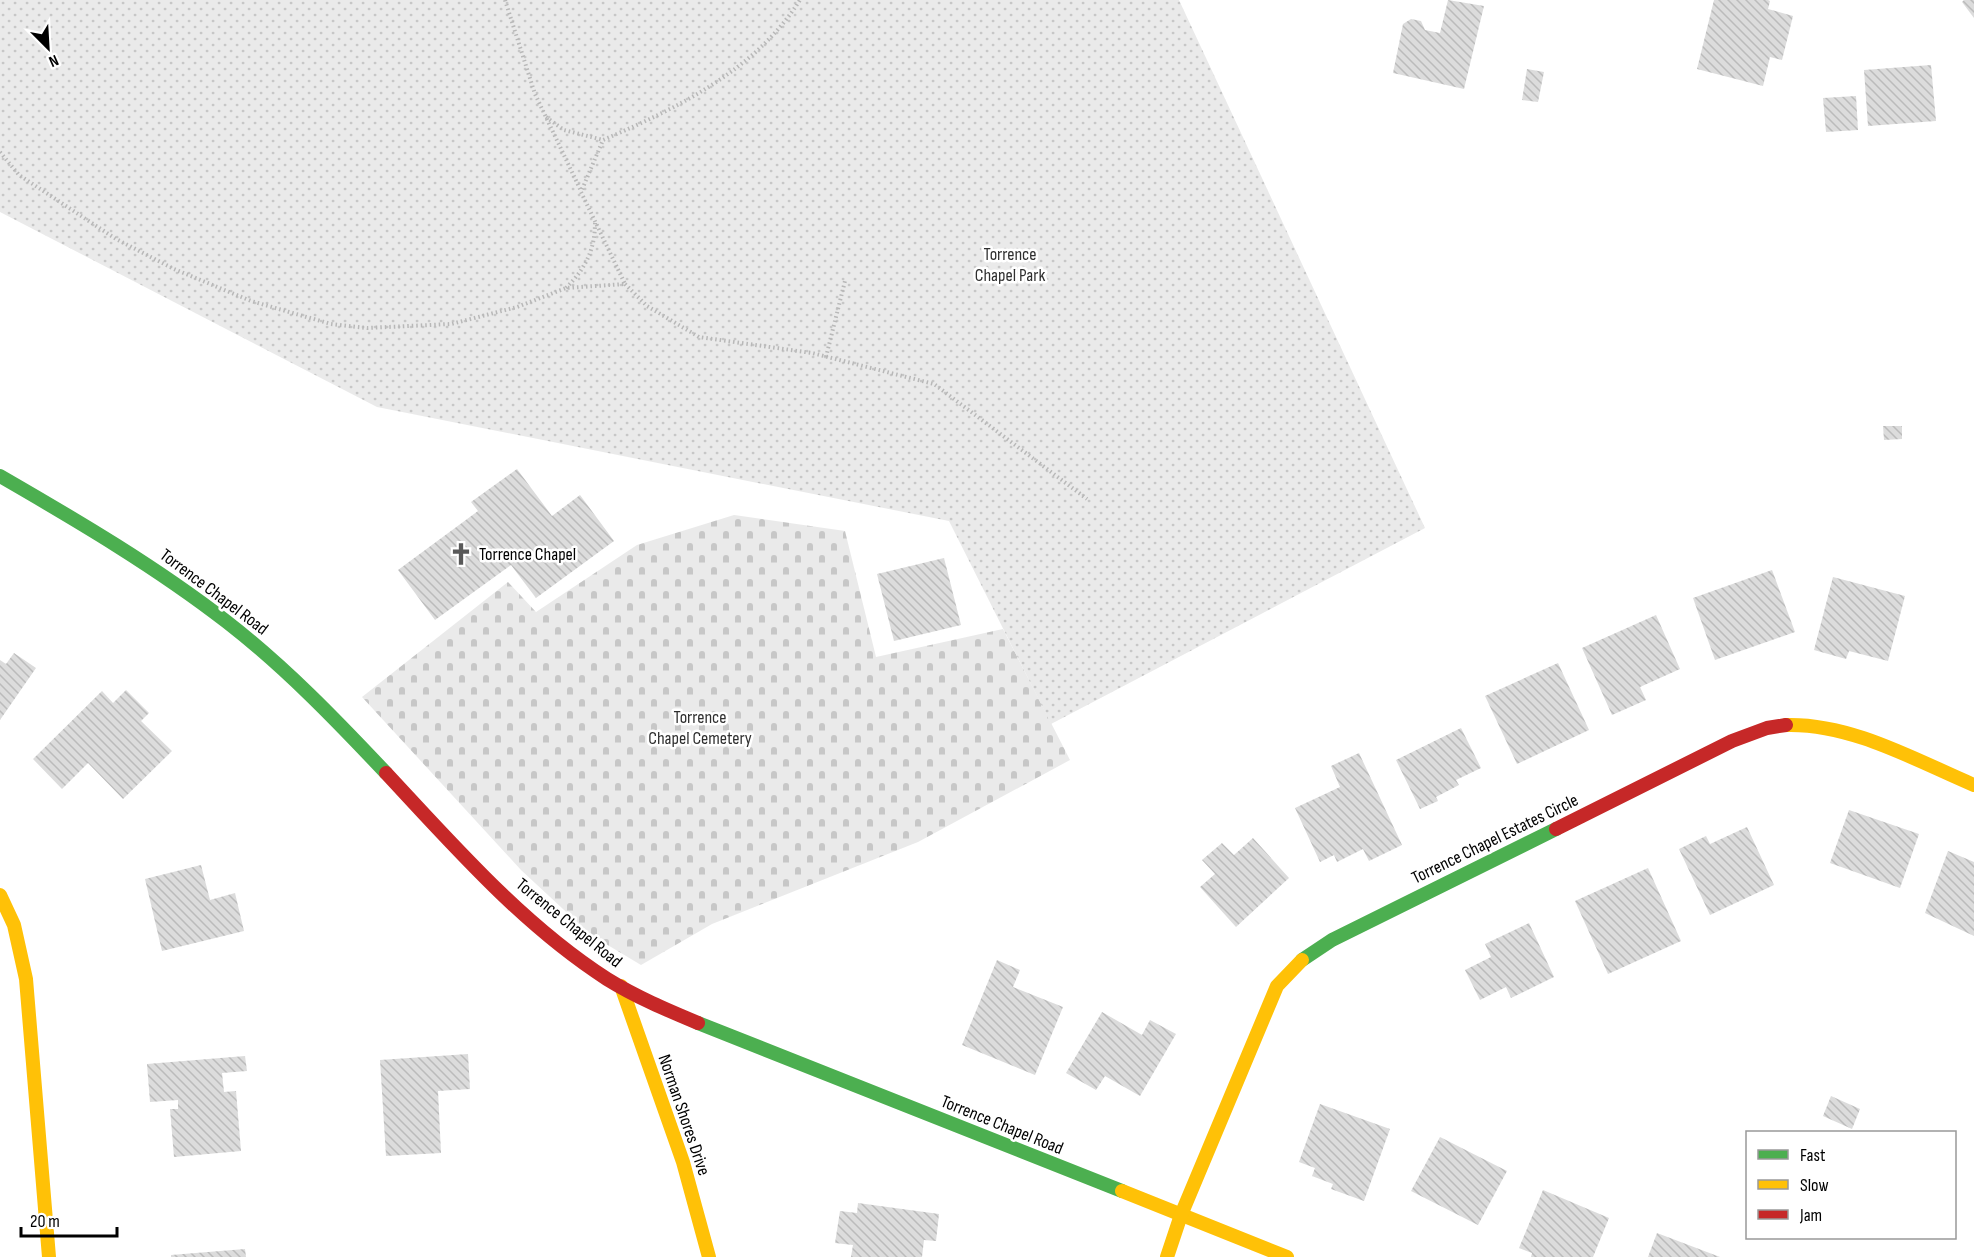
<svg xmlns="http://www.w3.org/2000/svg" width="1974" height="1257" viewBox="0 0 1974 1257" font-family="'Sofia Sans Condensed',sans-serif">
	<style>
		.cemetery { fill: url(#cemetery-stones) }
		.park { fill: url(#park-dots) }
		.building { fill: url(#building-back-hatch) }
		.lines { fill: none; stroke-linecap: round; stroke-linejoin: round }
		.path { stroke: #b8b8b8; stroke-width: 4; stroke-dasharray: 1.5 3; stroke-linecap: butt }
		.fast { stroke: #4caf50; stroke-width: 14 }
		.slow { stroke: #ffc107; stroke-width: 14 }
		.jam { stroke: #c62828; stroke-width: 14 }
		.labels { text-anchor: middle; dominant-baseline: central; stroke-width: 5; stroke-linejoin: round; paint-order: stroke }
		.park-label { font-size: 18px; fill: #2f2f2f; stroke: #fff }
		.poi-label { font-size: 18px; fill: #000; stroke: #fff; text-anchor: start }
		.street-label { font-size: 18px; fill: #000; stroke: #fff }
	</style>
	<defs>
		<pattern id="cemetery-stones" width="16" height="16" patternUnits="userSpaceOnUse" patternTransform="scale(1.5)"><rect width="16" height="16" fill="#eaeaea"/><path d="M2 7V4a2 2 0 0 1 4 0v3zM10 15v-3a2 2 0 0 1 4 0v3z" fill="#c7c7c7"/></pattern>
		<pattern id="park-dots" width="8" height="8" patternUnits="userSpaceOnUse" patternTransform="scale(1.5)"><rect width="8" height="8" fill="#eaeaea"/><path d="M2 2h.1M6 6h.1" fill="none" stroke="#c7c7c7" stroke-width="1.8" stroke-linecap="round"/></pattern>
		<pattern id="building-back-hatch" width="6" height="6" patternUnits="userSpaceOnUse" patternTransform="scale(1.5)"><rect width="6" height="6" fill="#dcdcdc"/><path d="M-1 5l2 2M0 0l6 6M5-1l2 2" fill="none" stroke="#bbb"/></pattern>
	</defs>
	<rect width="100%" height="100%" fill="#fff"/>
	<polygon class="cemetery" points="734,515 845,531 876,657 1003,629 1070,760 918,842 712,924 641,965 591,935 521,870 362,697 508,582 536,612 637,545"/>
	<polygon class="park" points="0,0 1179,0 1425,528 1051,724 949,521 377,407 0,212"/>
	<g class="building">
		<polygon points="1448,0 1484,6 1464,89 1393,73 1403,24 1411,19 1421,21 1425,30 1440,33"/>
		<polygon points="1714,0 1768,0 1770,1 1768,9 1793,16 1782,60 1770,57 1763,86 1697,69"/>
		<polygon points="1964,0 1974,0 1974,18 1962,2"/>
		<polygon points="1931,65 1936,121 1868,126 1864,70"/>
		<polygon points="1527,69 1544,72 1538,102 1522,100"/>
		<polygon points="1856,96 1858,130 1826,132 1823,98"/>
		<polygon points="1883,426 1902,426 1902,439 1884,440"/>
		<polygon points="517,469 552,516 580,495 614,541 536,598 511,565 435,620 398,570 478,511 471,502"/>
		<polygon points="944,558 961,625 894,641 877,574"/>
		<polygon points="1772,570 1795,632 1715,660 1693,598"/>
		<polygon points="1833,577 1905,596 1888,661 1849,651 1846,659 1814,650"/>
		<polygon points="1656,615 1680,669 1640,687 1646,700 1612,715 1582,648"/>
		<polygon points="14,653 36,668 0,720 0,660 6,664"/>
		<polygon points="1558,663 1589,730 1517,764 1485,696"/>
		<polygon points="126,690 149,713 141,721 172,751 123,799 88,763 62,789 33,759 102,691 113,703"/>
		<polygon points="1461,728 1481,768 1456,780 1459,785 1436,797 1438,801 1420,809 1396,760"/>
		<polygon points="1359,753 1402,845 1369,861 1363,849 1337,862 1334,855 1320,862 1295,808 1340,787 1331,766"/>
		<polygon points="1849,810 1919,834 1900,888 1830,863"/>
		<polygon points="1747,827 1774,885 1710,915 1679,849 1706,836 1710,844"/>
		<polygon points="1253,838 1289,878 1236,927 1200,887 1215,874 1202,860 1222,843 1234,855"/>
		<polygon points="1948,851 1974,862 1974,936 1925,913"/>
		<polygon points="201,865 210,900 235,893 244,931 162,951 145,879"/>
		<polygon points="1648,868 1681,941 1608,974 1575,901"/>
		<polygon points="1529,923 1554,977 1511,998 1506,987 1480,1000 1465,970 1491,957 1485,944"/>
		<polygon points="997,960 1020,970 1013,987 1063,1007 1035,1075 962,1045"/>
		<polygon points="1102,1012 1142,1035 1150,1020 1176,1034 1140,1096 1105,1076 1096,1090 1066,1073"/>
		<polygon points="468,1054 470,1089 438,1091 441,1153 386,1156 380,1060"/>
		<polygon points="245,1056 247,1071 222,1073 224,1092 236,1091 241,1151 174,1157 170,1109 178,1109 178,1100 150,1102 147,1064"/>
		<polygon points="1831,1096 1860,1109 1852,1129 1823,1116"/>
		<polygon points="1320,1104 1390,1129 1364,1201 1331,1189 1333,1184 1312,1176 1315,1168 1299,1162"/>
		<polygon points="1440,1137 1507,1171 1478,1225 1411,1191"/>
		<polygon points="1543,1190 1609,1218 1593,1257 1531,1257 1532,1253 1519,1248"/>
		<polygon points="858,1203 939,1214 936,1241 924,1240 922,1257 851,1257 853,1245 835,1243 840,1211 857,1213"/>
		<polygon points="1657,1233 1720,1257 1648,1257"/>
		<polygon points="245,1249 246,1257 171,1257 171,1255"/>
	</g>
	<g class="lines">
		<g class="path">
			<polyline points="505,0 535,94 581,191"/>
			<polyline points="546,117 564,130 603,140"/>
			<path d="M 0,152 L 19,175 L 116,239 L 174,269 L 251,301 L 331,324 L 367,328 L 451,324 L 517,307 L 566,288 L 625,284 L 581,192 L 603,140 C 677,108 755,71 800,0"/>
			<polyline points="625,284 647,306 699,337 812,353 934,384 1087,499"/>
			<path d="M 566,288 C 585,269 595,250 595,223"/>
			<polyline points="826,357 845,281"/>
		</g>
		<g class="fast">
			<path d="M 0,476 C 78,521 156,567 227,622 C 285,667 336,720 386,773"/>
			<polyline points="1302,960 1332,940 1556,829"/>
			<polyline points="698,1023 1122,1191"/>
		</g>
		<g class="slow">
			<path d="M 1786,725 C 1851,723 1915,760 1974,785"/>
			<polyline points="0,895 14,925 26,979 49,1257"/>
			<polyline points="621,986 683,1162 709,1257"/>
			<polyline points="1122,1191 1287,1257"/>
			<polyline points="1167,1257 1181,1215 1277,986 1302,960"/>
		</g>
		<g class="jam">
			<path d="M 386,773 C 454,846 523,925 607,979 C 636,997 667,1010 698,1023"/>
			<polyline points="1556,829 1732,741 1767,728 1786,725"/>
		</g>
	</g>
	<defs>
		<g id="church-bare" transform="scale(1.8)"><path d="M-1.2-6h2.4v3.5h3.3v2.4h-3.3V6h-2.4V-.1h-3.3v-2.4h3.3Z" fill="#595959" stroke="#fff" stroke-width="2.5" paint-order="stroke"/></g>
	</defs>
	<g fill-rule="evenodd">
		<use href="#church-bare" x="461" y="554"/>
	</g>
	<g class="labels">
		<g class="park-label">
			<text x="1010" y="254">Torrence<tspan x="1010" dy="21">Chapel Park</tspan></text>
			<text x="700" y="717">Torrence<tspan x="700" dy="21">Chapel Cemetery</tspan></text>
		</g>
		<g class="poi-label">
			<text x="479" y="554">Torrence Chapel</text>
		</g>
		<g class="street-label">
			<text transform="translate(214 592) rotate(37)">Torrence Chapel Road</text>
			<text transform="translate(1495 839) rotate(-26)">Torrence Chapel Estates Circle</text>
			<text transform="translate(569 923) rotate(39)">Torrence Chapel Road</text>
			<text transform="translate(684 1115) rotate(71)">Norman Shores Drive</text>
			<text transform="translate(1002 1125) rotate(22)">Torrence Chapel Road</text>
		</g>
	</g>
	<rect x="1746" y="1131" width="210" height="108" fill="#ffffff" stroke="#999999" stroke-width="1.5"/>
	<rect x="1758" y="1150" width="30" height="9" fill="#4caf50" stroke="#999999" stroke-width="1.5"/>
	<text x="1800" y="1161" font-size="18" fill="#000000">Fast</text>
	<rect x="1758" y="1180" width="30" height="9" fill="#ffc107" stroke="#999999" stroke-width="1.5"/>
	<text x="1800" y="1191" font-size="18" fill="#000000">Slow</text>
	<rect x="1758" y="1210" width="30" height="9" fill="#c62828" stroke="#999999" stroke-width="1.5"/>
	<text x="1800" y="1221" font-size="18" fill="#000000">Jam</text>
	<g transform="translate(48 48) rotate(156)" stroke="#ffffff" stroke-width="4.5" paint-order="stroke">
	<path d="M0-4.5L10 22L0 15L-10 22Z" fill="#000000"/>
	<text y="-9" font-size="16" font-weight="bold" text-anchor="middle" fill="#000000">N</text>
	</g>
	<path d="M21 1227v9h96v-9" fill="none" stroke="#000000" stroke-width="3"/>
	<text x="30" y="1227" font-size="18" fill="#000000" stroke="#ffffff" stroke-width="4.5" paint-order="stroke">20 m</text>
</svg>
